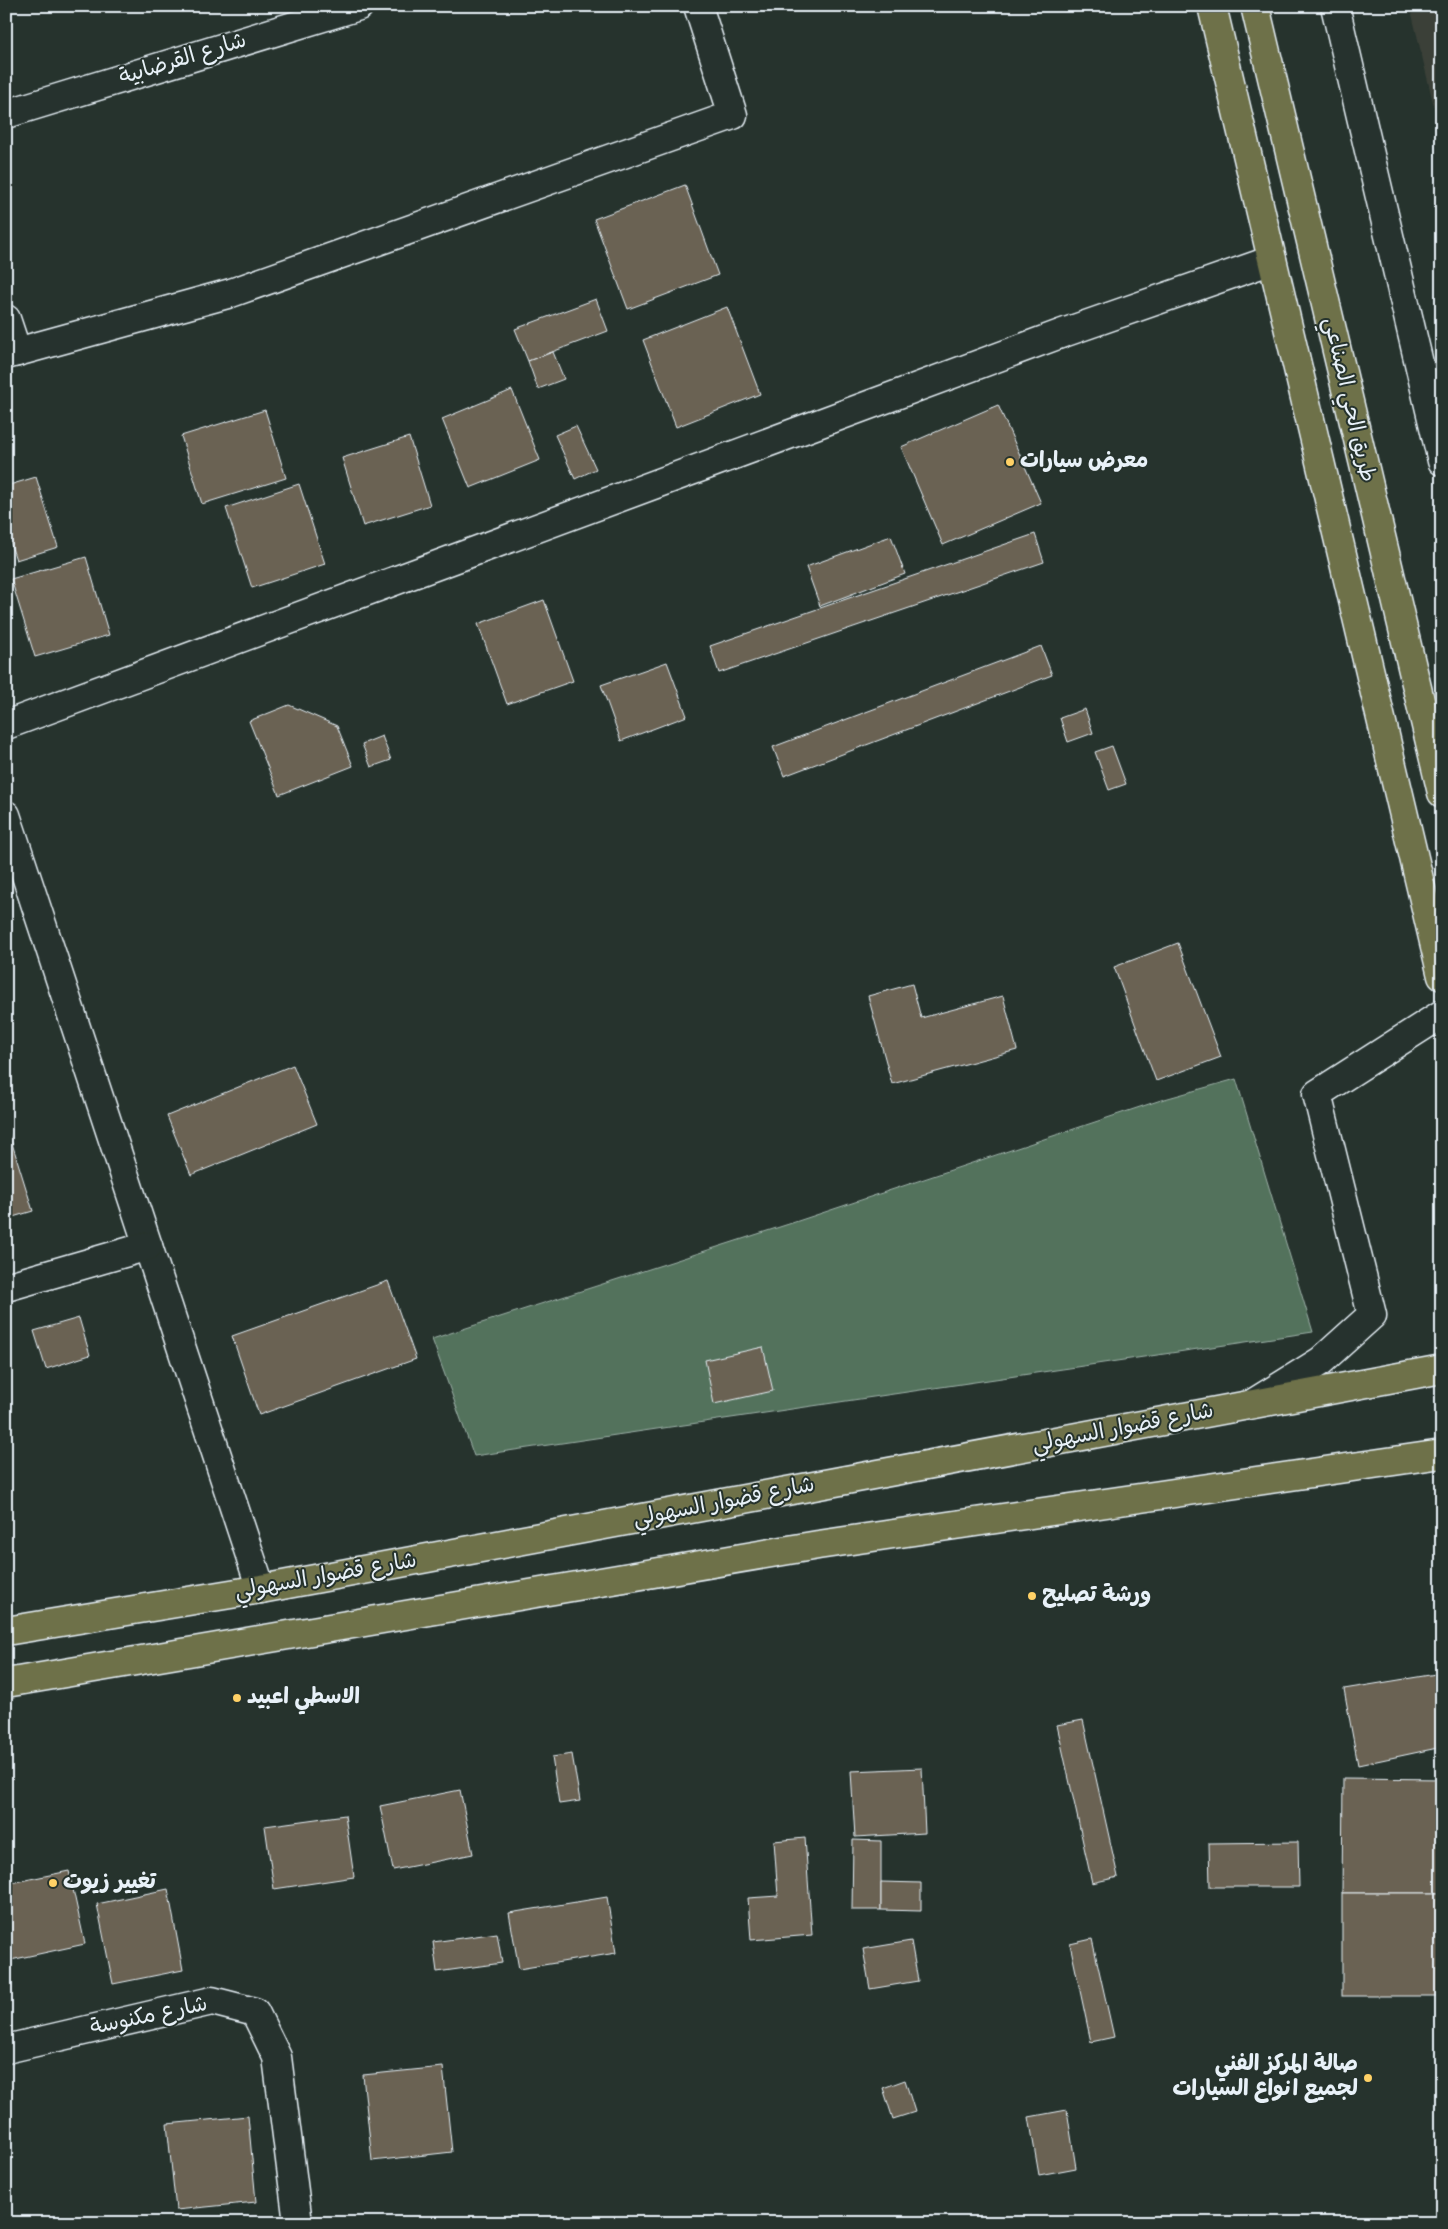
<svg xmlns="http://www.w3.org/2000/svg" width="1448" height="2229" viewBox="0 0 1448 2229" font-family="'Indie Flower','Playpen Sans Arabic',sans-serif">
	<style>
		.built { fill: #3a4138 }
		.green { fill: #53725b; stroke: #9eb2aa }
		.building { fill: #6a6252; stroke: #e8f1f8 }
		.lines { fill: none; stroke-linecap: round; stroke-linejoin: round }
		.minor-casing { stroke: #e8f1f8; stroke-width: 31 }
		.highway-casing { stroke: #e8f1f8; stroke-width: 31 }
		.minor { stroke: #26332d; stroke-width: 28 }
		.highway { stroke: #6e714a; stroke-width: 28 }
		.poi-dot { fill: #ffd166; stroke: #26332d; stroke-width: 2 }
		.labels { text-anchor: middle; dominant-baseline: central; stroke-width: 4; stroke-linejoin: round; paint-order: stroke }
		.street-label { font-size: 22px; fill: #e8f1f8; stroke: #26332d }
		.poi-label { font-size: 22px; font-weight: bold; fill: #e8f1f8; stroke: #26332d; text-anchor: start }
	</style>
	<rect width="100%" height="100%" fill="#26332d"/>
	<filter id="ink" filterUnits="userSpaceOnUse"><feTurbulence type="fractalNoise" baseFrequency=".02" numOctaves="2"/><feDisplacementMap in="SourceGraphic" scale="10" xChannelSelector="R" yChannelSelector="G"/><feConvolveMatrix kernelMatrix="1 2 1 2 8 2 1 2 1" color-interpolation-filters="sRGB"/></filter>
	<g filter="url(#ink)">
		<polygon class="built" points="1410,6 1442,6 1442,140"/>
		<polygon class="green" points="1236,1079 1313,1332 474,1456 432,1339 792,1223 1161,1100"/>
		<g class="building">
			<polygon points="685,185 718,275 628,309 594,219"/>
			<polygon points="596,299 608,331 528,361 515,329"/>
			<polygon points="727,307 760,394 676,427 643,340"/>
			<polygon points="553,352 564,379 538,389 528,361"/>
			<polygon points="512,390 540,460 470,488 442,419"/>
			<polygon points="998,405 1041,503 943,545 901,447"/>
			<polygon points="265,410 286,478 202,504 181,436"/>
			<polygon points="576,426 596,469 575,479 555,435"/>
			<polygon points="409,437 430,505 363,526 342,458"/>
			<polygon points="36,477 58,547 16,560 6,530 6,486"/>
			<polygon points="299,484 325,564 252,588 226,508"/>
			<polygon points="1035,534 1044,562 719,673 710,646"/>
			<polygon points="891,536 905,574 820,606 806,567"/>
			<polygon points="86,557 109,635 35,657 11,579"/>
			<polygon points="544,600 573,681 507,704 478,624"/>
			<polygon points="1041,646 1052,675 784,776 773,747"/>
			<polygon points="667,662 687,716 621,741 601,685"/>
			<polygon points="289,705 337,726 353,766 279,795 249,721"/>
			<polygon points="1085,709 1093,733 1068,742 1060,718"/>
			<polygon points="382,736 391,760 371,767 362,744"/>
			<polygon points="1112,746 1126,784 1109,790 1095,752"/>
			<polygon points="1178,943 1221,1057 1156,1081 1114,967"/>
			<polygon points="912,984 921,1018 1003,996 1017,1050 892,1084 868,996"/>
			<polygon points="293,1065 317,1124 191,1175 167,1116"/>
			<polygon points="6,1124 33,1211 6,1219"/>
			<polygon points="388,1281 416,1359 259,1415 232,1336"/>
			<polygon points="79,1318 90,1355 46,1369 34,1331"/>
			<polygon points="763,1347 773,1391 714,1404 705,1360"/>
			<polygon points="1442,1673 1442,1747 1358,1765 1344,1689"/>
			<polygon points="1083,1720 1118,1877 1092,1883 1057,1725"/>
			<polygon points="572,1754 580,1801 559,1804 552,1757"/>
			<polygon points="922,1768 925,1833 855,1837 851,1771"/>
			<polygon points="1343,1778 1442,1779 1442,1893 1342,1893"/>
			<polygon points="460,1790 473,1854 393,1870 380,1806"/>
			<polygon points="345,1815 354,1877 274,1889 265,1826"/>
			<polygon points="805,1838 812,1935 751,1940 748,1898 778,1896 774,1841"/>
			<polygon points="853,1840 881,1841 881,1910 852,1910"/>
			<polygon points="1298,1842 1299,1887 1210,1887 1209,1843"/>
			<polygon points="69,1871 85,1944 6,1961 6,1884"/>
			<polygon points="881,1882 921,1883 921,1911 881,1910"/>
			<polygon points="168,1889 183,1970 113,1984 97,1904"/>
			<rect x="1342" y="1893" width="100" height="103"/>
			<polygon points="607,1897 616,1953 519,1969 509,1913"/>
			<polygon points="497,1933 502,1963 437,1972 433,1942"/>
			<polygon points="1092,1939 1114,2037 1091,2042 1070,1944"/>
			<polygon points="911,1941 918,1981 870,1989 863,1949"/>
			<polygon points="443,2067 452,2152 372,2161 363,2075"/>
			<polygon points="905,2080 915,2112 893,2119 883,2088"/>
			<polygon points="1067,2110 1076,2168 1039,2175 1029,2117"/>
			<polygon points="248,2116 256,2202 176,2210 167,2124"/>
		</g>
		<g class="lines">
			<g class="minor-casing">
				<g id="minor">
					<polyline points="1335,6 1442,461"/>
					<polyline points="6,114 359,6"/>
					<polyline points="6,319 17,352"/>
					<polyline points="6,355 231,293 733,115 698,6"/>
					<polyline points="6,725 1063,333 1272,260"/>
					<polyline points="6,815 261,1589"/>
					<polyline points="6,1287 148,1246"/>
					<polyline points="1252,1404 1321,1361 1372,1315 1317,1094 1442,1014"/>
					<polyline points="6,2049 212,2001 255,2012 277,2057 298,2223"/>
				</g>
			</g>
			<g class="highway-casing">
				<g id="highway">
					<polyline points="1212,6 1442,976"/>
					<polyline points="1255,6 1442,793"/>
					<polyline points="6,1631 261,1589 1442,1369"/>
					<polyline points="6,1683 818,1545 1442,1454"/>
				</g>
			</g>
			<use href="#minor" class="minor"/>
			<use href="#highway" class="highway"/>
		</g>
	</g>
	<g class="poi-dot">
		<circle cx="1010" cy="462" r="5"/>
		<circle cx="1032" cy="1596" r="5"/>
		<circle cx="237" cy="1698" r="5"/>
		<circle cx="53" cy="1883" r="5"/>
		<circle cx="1368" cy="2078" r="5"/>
	</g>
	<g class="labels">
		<g class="street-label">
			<text transform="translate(183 60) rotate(-17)">شارع القرضابية</text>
			<text transform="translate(1348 400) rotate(77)">طريق الحي الصناعي</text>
			<text transform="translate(1123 1429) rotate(-11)">شارع قضوار السهولي</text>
			<text transform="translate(724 1503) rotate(-11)">شارع قضوار السهولي</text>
			<text transform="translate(326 1577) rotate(-10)">شارع قضوار السهولي</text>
			<text transform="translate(149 2017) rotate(-12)">شارع مكنوسة</text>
		</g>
		<g class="poi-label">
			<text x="1020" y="462">معرض سيارات</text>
			<text x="1042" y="1596">ورشة تصليح</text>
			<text x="247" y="1698">الاسطي اعبيد</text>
			<text x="63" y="1883">تغيير زيوت</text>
			<text x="1358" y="2065" text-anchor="end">صالة المركز الفني<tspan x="1358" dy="25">لجميع انواع السيارات</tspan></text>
		</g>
	</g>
	<rect width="1448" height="2229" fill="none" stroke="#26332d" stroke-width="25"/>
	<rect x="12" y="12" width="1423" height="2204" fill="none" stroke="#e8f1f8" stroke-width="2" filter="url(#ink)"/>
</svg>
